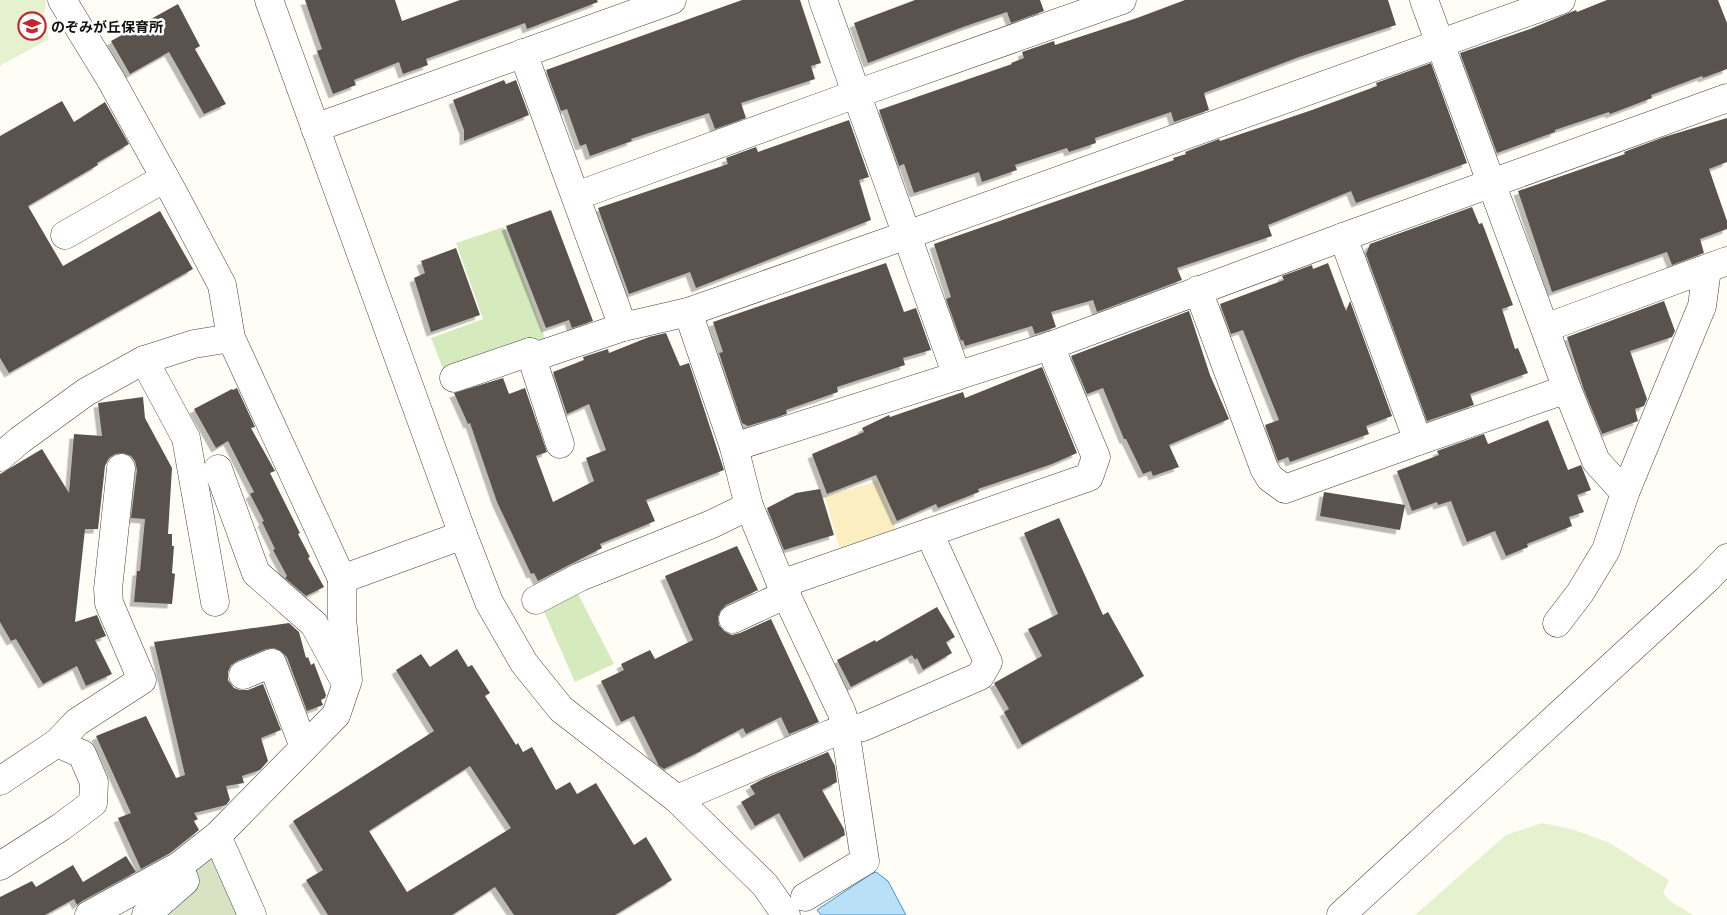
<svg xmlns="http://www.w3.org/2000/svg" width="1727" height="915" viewBox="0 0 1727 915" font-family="Georgia,'Noto Sans JP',serif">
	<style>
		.green { fill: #d5ebbd }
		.sand { fill: #fbeec1 }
		.cemetery { fill: #d9e3c4 }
		.pitch { fill: #e6f2cf }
		.water { fill: #b9e0f7; stroke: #3f96cf }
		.building { fill: #5a524d; fill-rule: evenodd; filter: url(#shadow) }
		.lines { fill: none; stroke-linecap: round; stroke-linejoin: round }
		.minor-casing { stroke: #444; stroke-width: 29 }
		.minor { stroke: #fff; stroke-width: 28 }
		.labels { text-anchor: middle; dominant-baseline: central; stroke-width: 5; stroke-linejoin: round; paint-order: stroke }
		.poi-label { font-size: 14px; font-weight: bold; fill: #111; stroke: #fff; text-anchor: start }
	</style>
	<defs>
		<filter id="shadow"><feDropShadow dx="-4.5" dy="4.5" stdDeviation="0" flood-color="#0004"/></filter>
	</defs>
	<rect width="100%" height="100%" fill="#fffdf5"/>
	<g class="green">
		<polygon points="504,227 547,343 446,376 431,338 483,319 456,243"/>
		<polygon points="576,590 614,664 575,682 542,607"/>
	</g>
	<polygon class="sand" points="877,481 899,537 842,557 825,497"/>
	<polygon class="cemetery" points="214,846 246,915 130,915"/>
	<g class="pitch">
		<polygon points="0,0 46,0 44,15 49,39 0,66"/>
		<polygon points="1542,823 1571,829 1608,842 1669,880 1663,893 1670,901 1693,915 1415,915 1506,835"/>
	</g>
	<polygon class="water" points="876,872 888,881 906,915 821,915 817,910 871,874"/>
	<g class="building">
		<polygon points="305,0 395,0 402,21 460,0 597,0 598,2 527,29 525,23 426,59 428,65 403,74 399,62 354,80 356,85 333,94 317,51 322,49"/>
		<polygon points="742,0 800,0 821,63 811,66 815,79 741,103 746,118 715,129 709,113 631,139 632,141 590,156 586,144 580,146 567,109 561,111 546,70"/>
		<polygon points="915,0 1040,0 1044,11 1011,23 1007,12 963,27 868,63 854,23"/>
		<polygon points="1185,0 1388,0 1396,25 1299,57 1204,93 1209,110 1174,122 1171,112 1095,138 1096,143 1069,152 1067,148 1015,165 1017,170 982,182 979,172 914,193 904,164 899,166 879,110 1012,64 1011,63 1024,58 1022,52 1054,41 1055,45 1137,18"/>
		<polygon points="1607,0 1718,0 1727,23 1727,69 1703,78 1702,76 1651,95 1652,98 1610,114 1609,112 1555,130 1555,132 1497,153 1460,53 1530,29 1576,10 1577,12"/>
		<polygon points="178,4 200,46 195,49 226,104 204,114 169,52 130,74 111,41"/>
		<polygon points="1431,63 1467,163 1356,203 1351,191 1268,225 1272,236 1177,268 1182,280 1097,312 1093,300 1051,312 1056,327 1045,331 1035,334 1032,326 965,346 963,340 961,341 946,299 951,297 934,244 1174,160 1173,158 1186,154 1185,152 1219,139 1220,141 1312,110 1377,86 1376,83"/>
		<polygon points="504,80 506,84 516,80 529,115 464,141 464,130 453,100"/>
		<polygon points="62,101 74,122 105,102 129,144 97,163 98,165 28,206 63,266 160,211 193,269 9,373 0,358 0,136"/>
		<polygon points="1727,118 1727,162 1709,169 1727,221 1727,229 1700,239 1704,253 1672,265 1667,252 1552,292 1518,191 1625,154 1624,152 1664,137"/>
		<polygon points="849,120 869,177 859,180 871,220 696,288 690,272 629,294 598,208 728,164 726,158 756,147 758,152"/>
		<polygon points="1472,207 1479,224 1482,223 1483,225 1513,305 1502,309 1515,349 1518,348 1528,373 1470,394 1474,405 1427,421 1366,254 1370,244"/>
		<polygon points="551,210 593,321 572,328 569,320 546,328 506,226"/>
		<polygon points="456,248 480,315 431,332 414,278 425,273 421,261"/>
		<polygon points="886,263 904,312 916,308 931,350 903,358 905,365 837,387 838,392 786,410 787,414 748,426 742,423 719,353 723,352 713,322"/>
		<polygon points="1328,263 1346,311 1350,301 1392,416 1366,426 1369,434 1290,462 1288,457 1278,461 1265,425 1279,420 1243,330 1231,334 1220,304 1284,280 1282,276 1312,265 1313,269"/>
		<polygon points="1664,301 1675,331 1672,337 1630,351 1647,399 1644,406 1635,409 1638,421 1602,434 1584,390 1567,337"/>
		<polygon points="1189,311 1210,375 1229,419 1169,445 1179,467 1153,476 1151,471 1143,474 1126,439 1124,439 1103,388 1087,394 1071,356"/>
		<polygon points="666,333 680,366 689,363 724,470 646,500 655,521 600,544 602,548 538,581 534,573 531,574 497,502 470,423 468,424 454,393 503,378 509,394 525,388 547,452 536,456 553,502 594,481 586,458 606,450 589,404 567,414 553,372 584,360 583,357 608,349 609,353 649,337"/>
		<polygon points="1042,367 1077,453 1052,464 978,489 979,492 938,508 936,504 897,521 876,475 827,494 812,454 864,432 862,428 889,415 890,417 963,392 965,398"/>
		<polygon points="237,388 255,427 251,428 275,471 270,473 300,533 298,534 310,557 308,558 324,587 306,596 285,578 287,576 273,550 275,549 262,522 264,521 250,494 254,492 228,441 216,448 194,409 232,389 233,390"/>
		<polygon points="143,397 145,418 172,468 168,534 172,534 172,546 174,546 172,573 175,574 172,604 134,602 137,571 140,571 145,519 131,518 137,470 135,461 131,456 123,453 115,454 109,458 105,466 98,529 85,529 75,622 97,615 106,636 95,640 112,674 86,686 77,666 43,684 16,639 11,641 0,622 0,474 42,449 69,493 74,434 102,436 98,403"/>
		<polygon points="1548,420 1568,470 1581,465 1591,490 1577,495 1584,512 1569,517 1572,526 1527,544 1528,547 1506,556 1495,531 1467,542 1451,501 1438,505 1437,502 1412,511 1397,471 1439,455 1437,451 1484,434 1488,444"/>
		<polygon points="820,489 834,535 784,550 767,508 796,493"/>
		<polygon points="1324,492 1405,505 1400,530 1320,516"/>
		<polygon points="1059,518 1103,615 1108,612 1144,676 1022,745 1004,712 1009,709 994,683 1042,656 1028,629 1058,614 1024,533"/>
		<polygon points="737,546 758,590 726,605 721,610 718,617 719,625 724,631 732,635 740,633 771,619 819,722 789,734 781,717 746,734 743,728 701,750 701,751 664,769 659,766 634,716 621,722 601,681 624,670 621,664 650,650 655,659 693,640 665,576"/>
		<polygon points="937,607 955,637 946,642 952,653 923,670 917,658 915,660 912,655 851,687 837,660 875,640 876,642"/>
		<polygon points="289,623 299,632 306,658 308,657 311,665 314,663 326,695 325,698 321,700 323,705 307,711 287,657 281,651 274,648 266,649 237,661 231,665 228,672 228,680 234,688 240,690 248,690 263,684 281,730 261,738 268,761 260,770 242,776 244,783 226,786 230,800 226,805 194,813 198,819 194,821 199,830 170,853 141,869 118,818 131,813 96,736 146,716 176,778 185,775 154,642"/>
		<path d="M 457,649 L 468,667 L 472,665 L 490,693 L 485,696 L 516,745 L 518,743 L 523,752 L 532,747 L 556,790 L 570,782 L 577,794 L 596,783 L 634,845 L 646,837 L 672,880 L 615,915 L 514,915 L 495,887 L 452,915 L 328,915 L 306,880 L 323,870 L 293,821 L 434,731 L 396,670 L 421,654 L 430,667 ZM 470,766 L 511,828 L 407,892 L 369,831 Z"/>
		<polygon points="828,752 835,766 837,782 822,790 844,829 845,835 804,858 779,813 755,826 741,802 755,794 750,786 761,780"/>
		<polygon points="126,856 136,872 82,901 77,905 74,899 45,915 0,915 0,897 32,881 36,887 73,865 83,882"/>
	</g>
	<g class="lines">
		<g class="minor-casing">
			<g id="minor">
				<polyline points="62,0 111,80 175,196 222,285 231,338 342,579"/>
				<polyline points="269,0 463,535 489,602 524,663 561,709 677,799 765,885 786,915"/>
				<polyline points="823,0 957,376"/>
				<polyline points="1424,0 1567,389 1596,461 1625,493"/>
				<polyline points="523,53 623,327"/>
				<polyline points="315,128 672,0"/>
				<polyline points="576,196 856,94 1122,0"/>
				<polyline points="65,235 165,178"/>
				<polyline points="1343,237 1418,441"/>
				<polyline points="1198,290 1264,468 1270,478 1285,489 1418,441 1567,389"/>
				<polyline points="688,312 734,447 749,506 781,584 842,713 845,729 865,861 805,897"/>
				<polyline points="1545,328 1727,261"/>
				<polyline points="530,352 560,444"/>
				<polyline points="144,360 186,438 215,602"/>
				<polyline points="454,378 530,352 537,356 623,327 688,312 907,235 1561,0"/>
				<polyline points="734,447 1050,346 1343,237 1727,98"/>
				<polyline points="0,457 20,440 86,392 144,360 194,344 231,338"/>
				<polyline points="218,469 256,573 314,624 342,676"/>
				<polyline points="781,584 1089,477 1096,457 1050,346"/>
				<polyline points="536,600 580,577 712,524 749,506"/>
				<polyline points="733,619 787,594"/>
				<polyline points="1557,623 1580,593 1606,550 1625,493 1702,306 1707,269"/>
				<polyline points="243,675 272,663 304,747"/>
				<polyline points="57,743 77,722 142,680 109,603 108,589 121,468"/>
				<polyline points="0,781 57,743 82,754 94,782 93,803 61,827 0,866"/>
				<polyline points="677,799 830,734 845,729 863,727 980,676 988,662 929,533"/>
				<polyline points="217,836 252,915"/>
				<polyline points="89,915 179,866 217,836 336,715 348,680 342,618 342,579 463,535"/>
				<polyline points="146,915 185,881 179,866"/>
				<polyline points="1341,915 1707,579 1727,558"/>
			</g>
		</g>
		<use href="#minor" class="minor"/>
	</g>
	<defs>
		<g id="school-ring" transform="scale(1.4375)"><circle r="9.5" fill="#fff" stroke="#c4262e" stroke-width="1.5"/><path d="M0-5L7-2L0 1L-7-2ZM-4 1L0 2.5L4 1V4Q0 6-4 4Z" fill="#c4262e"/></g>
	</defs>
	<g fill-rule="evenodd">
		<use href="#school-ring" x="32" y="26"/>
	</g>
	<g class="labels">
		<g class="poi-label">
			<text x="51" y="26">のぞみが丘保育所</text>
		</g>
	</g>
</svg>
